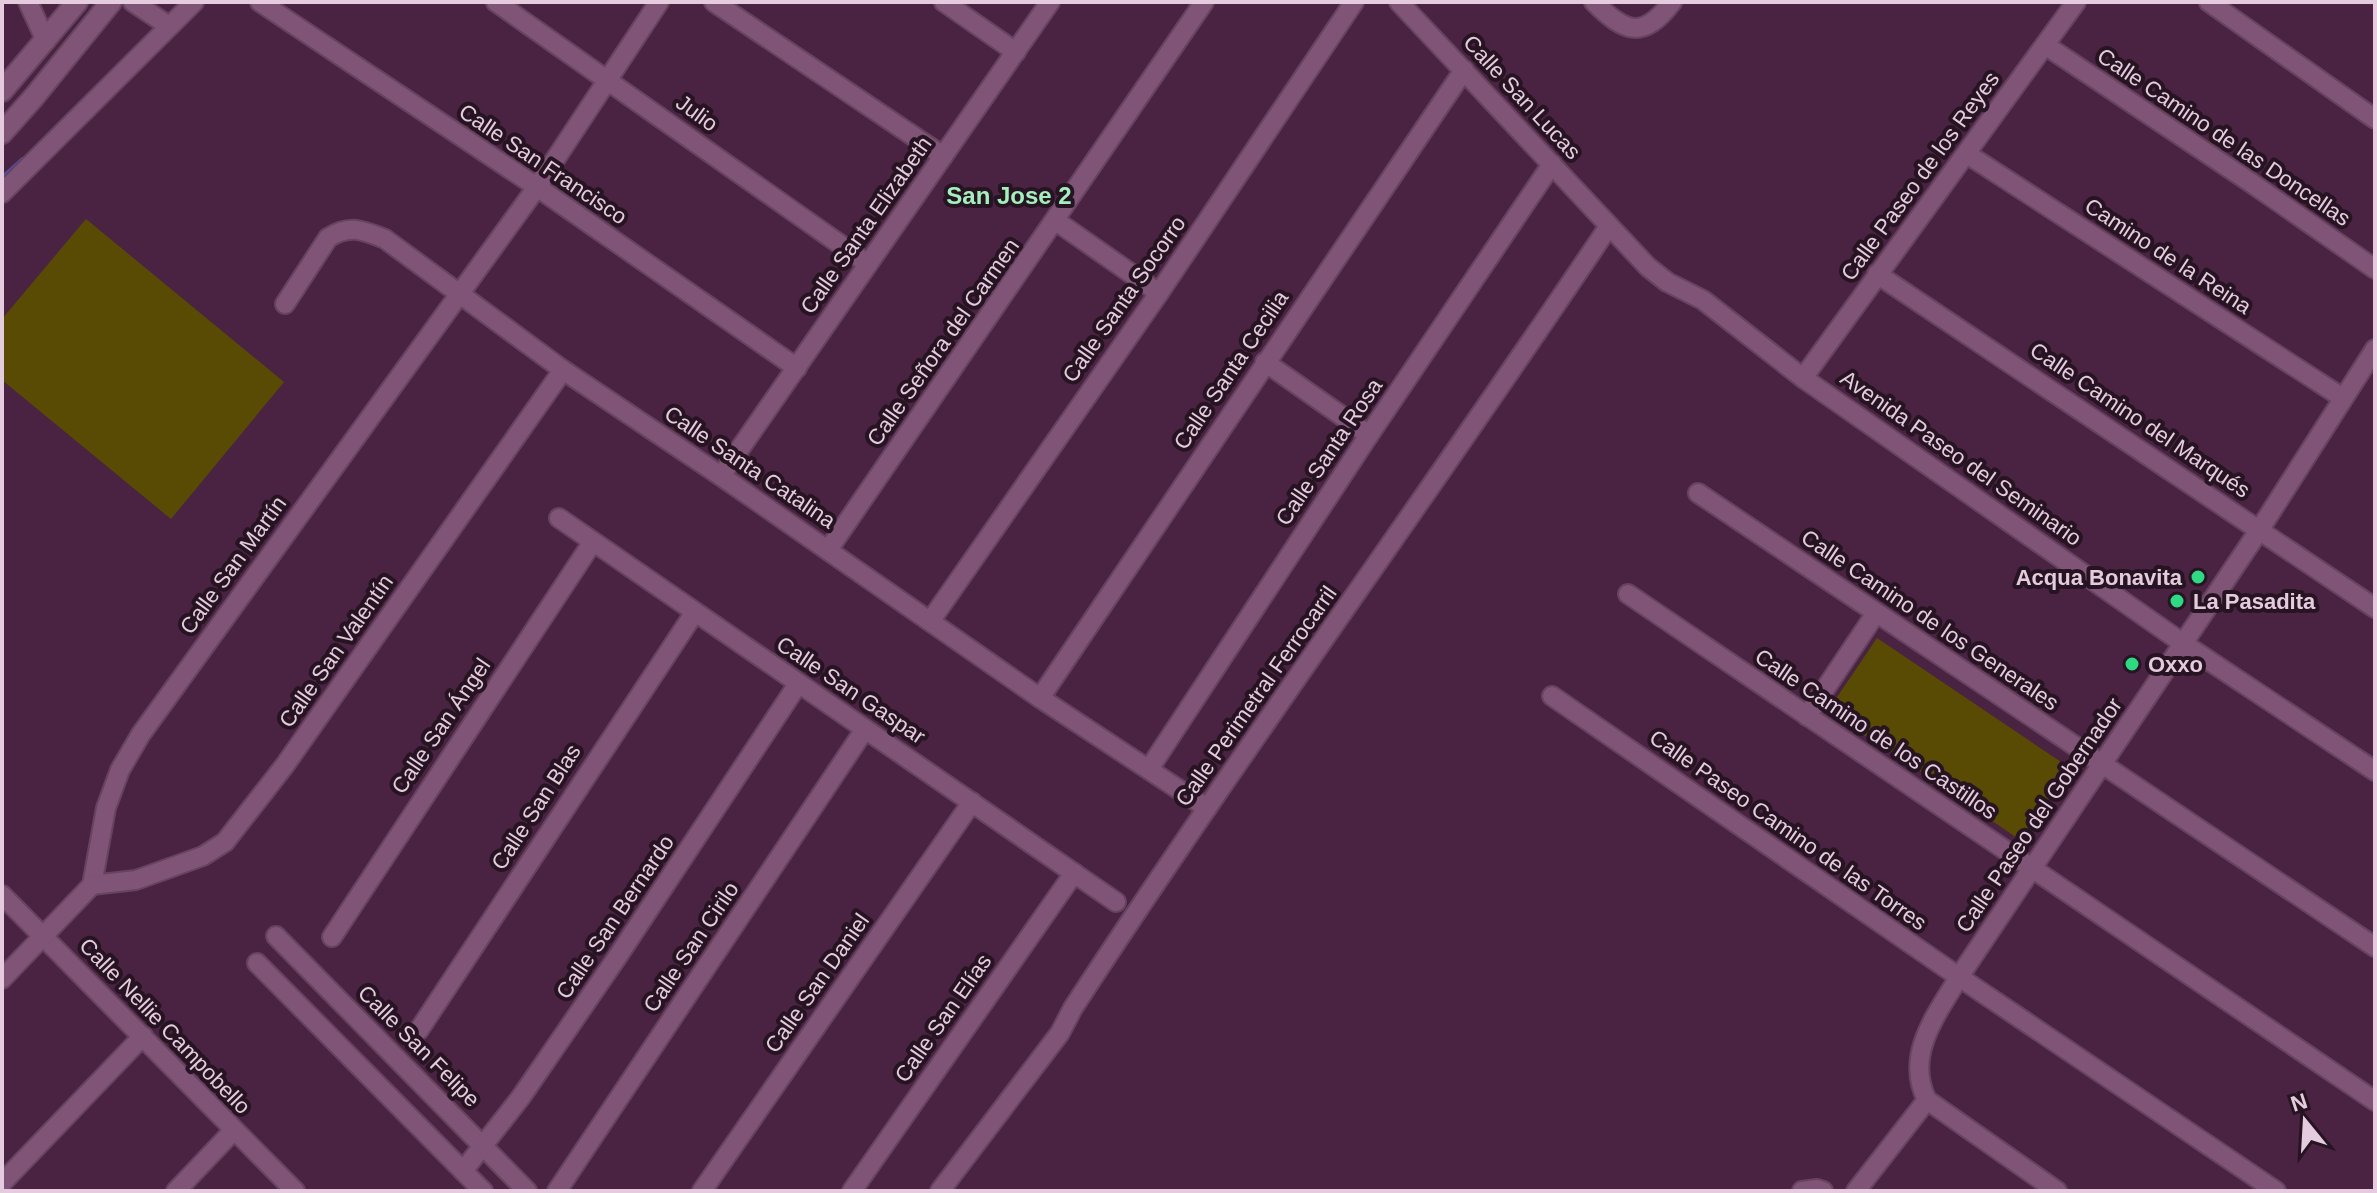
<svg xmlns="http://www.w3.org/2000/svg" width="2377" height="1193" viewBox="0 0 2377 1193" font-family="Arial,sans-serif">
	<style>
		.green { fill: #5a4b04 }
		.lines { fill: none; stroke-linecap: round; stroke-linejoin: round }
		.stream { stroke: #4851ab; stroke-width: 6 }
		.street-casing { stroke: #66435f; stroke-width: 22 }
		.secondary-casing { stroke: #66435f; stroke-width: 24 }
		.street { stroke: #7f5476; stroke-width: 18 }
		.secondary { stroke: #7f5476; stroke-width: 20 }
		.poi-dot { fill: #2fd883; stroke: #261422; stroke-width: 3 }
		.labels { text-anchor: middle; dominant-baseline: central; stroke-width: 8; stroke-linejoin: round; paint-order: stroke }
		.street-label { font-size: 22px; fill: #e5cbde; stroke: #261422 }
		.poi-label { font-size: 22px; font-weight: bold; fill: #e5cbde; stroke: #261422; text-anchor: start }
		.neighbourhood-label { font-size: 24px; font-weight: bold; fill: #a5efbe; stroke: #261422 }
	</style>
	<rect width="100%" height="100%" fill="#4a2342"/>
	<g class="green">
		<polygon points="86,219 284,382 171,519 2,380 2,319"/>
		<polygon points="1877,638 2070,768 2020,840 1910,764 1827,712"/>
	</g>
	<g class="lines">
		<polyline class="stream" points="2,179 23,160"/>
		<g class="street-casing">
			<g id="street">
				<polyline points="28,2 46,41"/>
				<polyline points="133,2 169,26"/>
				<polyline points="260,2 537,187 797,368"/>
				<polyline points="496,2 868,264"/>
				<polyline points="714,2 943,156"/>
				<polyline points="944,2 1016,52"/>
				<polyline points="1399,2 1648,267 1667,282 1703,300 1803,378 2184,644 2375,771"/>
				<path d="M 1594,2 C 1625,33 1643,40 1672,2"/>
				<polyline points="2209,2 2375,119"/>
				<polyline points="2045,45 2250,182 2375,269"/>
				<polyline points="1967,154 2343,398"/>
				<polyline points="2,193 194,2"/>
				<polyline points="1056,221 1159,293"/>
				<polyline points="1877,274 2375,608"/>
				<path d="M 285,304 L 328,238 C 349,224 363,230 385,239 L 563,370 L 721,476 L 1040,698 L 1207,808"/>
				<polyline points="1265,362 1369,435"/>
				<polyline points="1803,378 2076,2"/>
				<polyline points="721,476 1050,2"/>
				<polyline points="1698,493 2375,947"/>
				<polyline points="559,518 1116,902"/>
				<polyline points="828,550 1204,2"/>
				<polyline points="1628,594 2375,1101"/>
				<polyline points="931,620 1159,293 1354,2"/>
				<polyline points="1552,696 1959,977 2276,1191"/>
				<polyline points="1040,698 1464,70"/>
				<polyline points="1807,716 1876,613"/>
				<polyline points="1149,769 1369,435 1552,164"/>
				<polyline points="92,885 106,808 120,770 141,734 537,187 659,2"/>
				<polyline points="92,885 136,880 203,856 225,842 285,765 563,370"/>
				<polyline points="2,895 295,1191"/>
				<polyline points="276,936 527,1191"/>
				<polyline points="332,937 592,543"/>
				<polyline points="257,963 483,1191"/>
				<polyline points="2,979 92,885"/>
				<polyline points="419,1030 695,612"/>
				<polyline points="463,1171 521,1097 618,956 798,684"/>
				<polyline points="2,1183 143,1036"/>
				<polyline points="176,1191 234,1130"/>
				<polyline points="557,1191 865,729"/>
				<polyline points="702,1191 972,802"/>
				<polyline points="852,1191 1074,873"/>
				<path d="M 940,1191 L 1060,1033 L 1073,1008 C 1246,743 1434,488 1609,226"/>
				<polyline points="1802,1191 1817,1189 1823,1191"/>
				<polyline points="1856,1191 1927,1100"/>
				<path d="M 2057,1191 L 1927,1100 C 1904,1055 1937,1014 1959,977 L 2260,529 L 2375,349"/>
			</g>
		</g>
		<g class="secondary-casing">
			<g id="secondary">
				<polyline points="2,91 77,2"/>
				<polyline points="2,133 34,97 111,2"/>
			</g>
		</g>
		<use href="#street" class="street"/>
		<use href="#secondary" class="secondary"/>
	</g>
	<g class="poi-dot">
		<circle cx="2198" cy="577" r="8"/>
		<circle cx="2177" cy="601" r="8"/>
		<circle cx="2132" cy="664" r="8"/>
	</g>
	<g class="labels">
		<g class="street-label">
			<text transform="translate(1522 97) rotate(47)">Calle San Lucas</text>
			<text transform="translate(697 113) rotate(36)">Julio</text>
			<text transform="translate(2224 137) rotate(34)">Calle Camino de las Doncellas</text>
			<text transform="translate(543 164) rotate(34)">Calle San Francisco</text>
			<text transform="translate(1920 176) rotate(-54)">Calle Paseo de los Reyes</text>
			<text transform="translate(866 225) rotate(-55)">Calle Santa Elizabeth</text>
			<text transform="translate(2168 256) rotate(33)">Camino de la Reina</text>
			<text transform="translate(1124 299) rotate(-55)">Calle Santa Socorro</text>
			<text transform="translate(943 342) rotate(-55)">Calle Señora del Carmen</text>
			<text transform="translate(1231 370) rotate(-56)">Calle Santa Cecilia</text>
			<text transform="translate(2140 420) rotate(34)">Calle Camino del Marqués</text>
			<text transform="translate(1329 452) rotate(-56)">Calle Santa Rosa</text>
			<text transform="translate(1961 458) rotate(35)">Avenida Paseo del Seminario</text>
			<text transform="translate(750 467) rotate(34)">Calle Santa Catalina</text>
			<text transform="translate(233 565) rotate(-54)">Calle San Martín</text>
			<text transform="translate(1930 620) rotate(34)">Calle Camino de los Generales</text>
			<text transform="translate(336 651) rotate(-55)">Calle San Valentín</text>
			<text transform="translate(851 690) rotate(34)">Calle San Gaspar</text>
			<text transform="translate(1256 696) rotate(-55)">Calle Perimetral Ferrocarril</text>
			<text transform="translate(441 726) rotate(-56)">Calle San Ángel</text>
			<text transform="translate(1876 734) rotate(34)">Calle Camino de los Castillos</text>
			<text transform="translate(536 807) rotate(-57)">Calle San Blas</text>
			<text transform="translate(2039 815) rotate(-56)">Calle Paseo del Gobernador</text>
			<text transform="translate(1788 830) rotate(35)">Calle Paseo Camino de las Torres</text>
			<text transform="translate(615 917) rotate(-56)">Calle San Bernardo</text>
			<text transform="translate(691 947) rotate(-56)">Calle San Cirilo</text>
			<text transform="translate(817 983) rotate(-55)">Calle San Daniel</text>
			<text transform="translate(943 1018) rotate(-55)">Calle San Elías</text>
			<text transform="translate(165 1026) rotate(46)">Calle Nellie Campobello</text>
			<text transform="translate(419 1046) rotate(45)">Calle San Felipe</text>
		</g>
		<g class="poi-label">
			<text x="2182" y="577" text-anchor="end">Acqua Bonavita</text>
			<text x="2193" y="601">La Pasadita</text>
			<text x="2148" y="664">Oxxo</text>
		</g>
		<g class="neighbourhood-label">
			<text x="1009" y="195">San Jose 2</text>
		</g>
	</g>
	<rect width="2377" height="1193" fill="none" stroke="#e5cbde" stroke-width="8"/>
	<g transform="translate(2305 1121) rotate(342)" stroke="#261422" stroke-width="6" paint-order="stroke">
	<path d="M0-6L14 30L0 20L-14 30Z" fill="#e5cbde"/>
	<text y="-12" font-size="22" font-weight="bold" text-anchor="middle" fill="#e5cbde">N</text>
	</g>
</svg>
